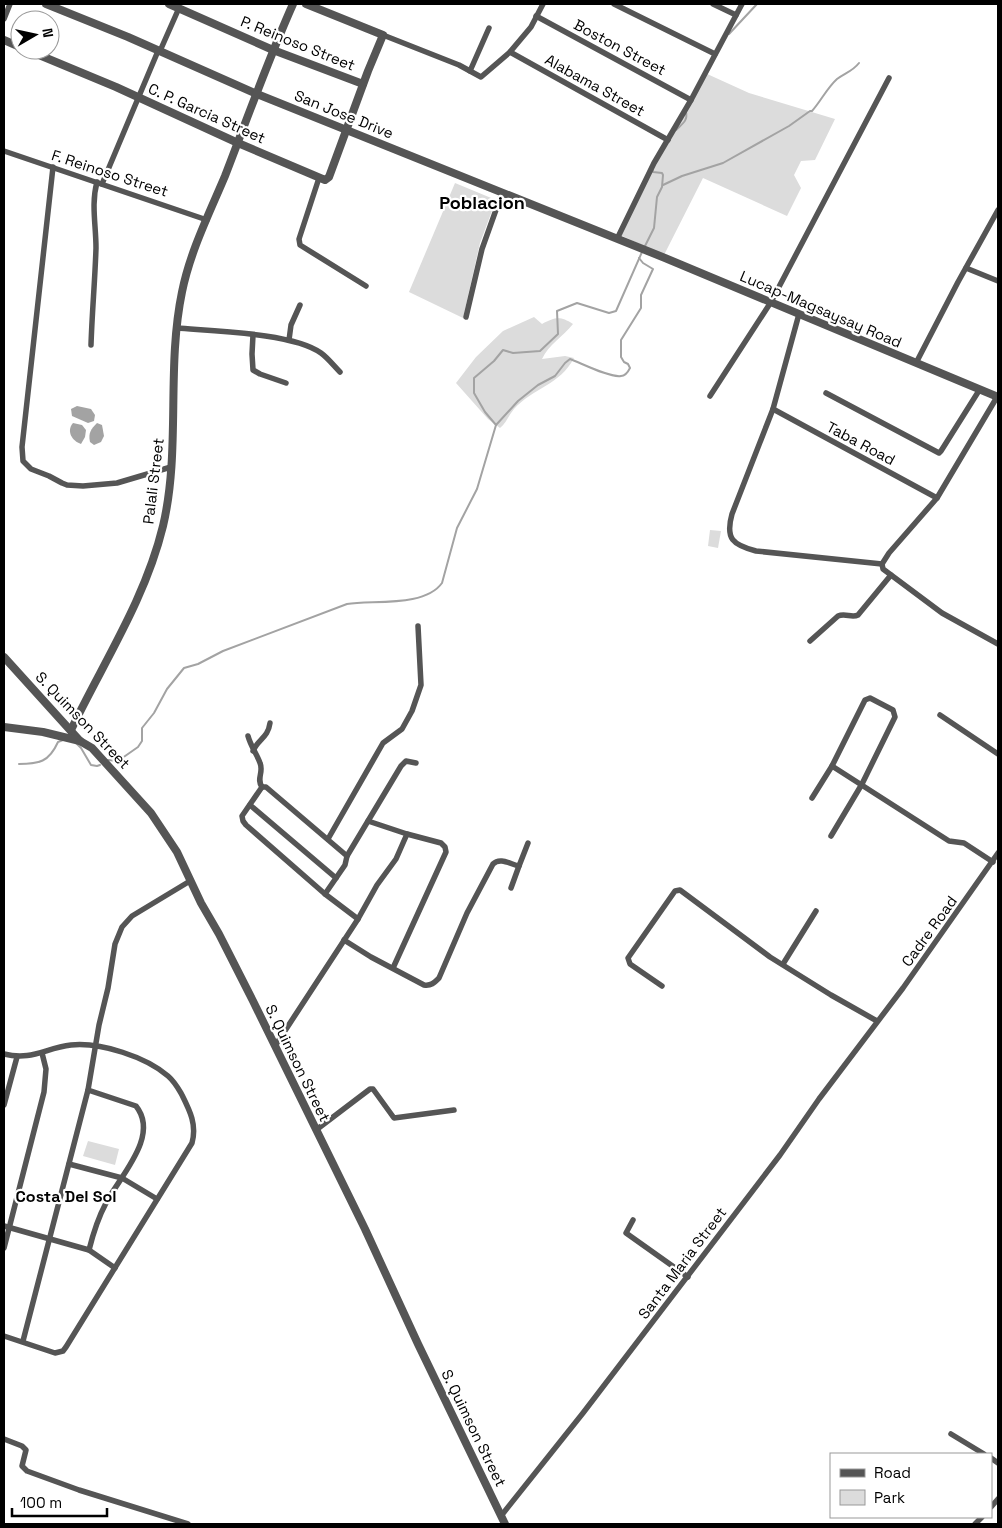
<svg xmlns="http://www.w3.org/2000/svg" width="1002" height="1528" viewBox="0 0 1002 1528" font-family="'Space Grotesk',sans-serif">
	<style>
		.green { fill: #dcdcdc }
		.water { fill: #a3a3a3 }
		.lines { fill: none; stroke-linecap: round; stroke-linejoin: round }
		.stream { stroke: #a3a3a3; stroke-width: 2 }
		.minor { stroke: #555; stroke-width: 5.5 }
		.tertiary { stroke: #555; stroke-width: 8 }
		.labels { text-anchor: middle; dominant-baseline: central; stroke-width: 4.5; stroke-linejoin: round; paint-order: stroke }
		.street-label { font-size: 15px; fill: #000; stroke: #fff }
		.neighbourhood-label { font-size: 16px; font-weight: bold; fill: #000; stroke: #fff }
		.quarter-label { font-size: 18px; font-weight: bold; fill: #000; stroke: #fff }
	</style>
	<rect width="100%" height="100%" fill="#fff"/>
	<g class="green">
		<polygon points="705,73 749,93 835,119 815,160 801,161 794,175 801,188 787,216 703,178 664,255 618,234"/>
		<polygon points="455,183 496,200 480,243 463,318 409,292"/>
		<path d="M 534,317 L 542,324 C 556,317 560,316 573,324 C 563,337 549,344 542,359 L 565,356 L 574,358 C 560,385 533,388 514,409 C 509,415 506,423 500,428 L 488,419 L 456,383 L 476,357 L 503,331 Z"/>
		<polygon points="710,530 721,531 718,548 708,546"/>
		<polygon points="88,1141 119,1149 115,1165 83,1156"/>
	</g>
	<g class="water">
		<polygon points="77,406 91,409 95,415 94,421 88,423 72,416 71,409"/>
		<path d="M 73,423 L 82,425 L 86,430 L 85,437 L 81,444 C 72,441 66,431 73,423 Z"/>
		<path d="M 97,423 L 102,425 L 104,436 L 101,442 L 94,445 L 90,442 C 88,433 91,429 97,423 Z"/>
	</g>
	<g class="lines">
		<g class="stream">
			<polyline points="729,34 757,4"/>
			<path d="M 676,130 C 682,124 688,121 686,112"/>
			<path d="M 663,185 L 682,176 L 723,163 L 789,126 L 810,111 L 812,111 C 821,101 827,88 837,79 C 845,73 853,71 859,63"/>
			<polyline points="644,248 654,228 657,197 662,187 663,175 662,173 653,172 653,171"/>
			<path d="M 496,425 L 518,401 L 538,385 L 555,376 L 565,363 L 570,359 C 581,363 610,378 621,376 C 625,376 628,372 630,368 L 628,364 L 624,362 L 621,357 L 621,340 L 641,308 L 641,295 L 653,269 L 643,263 L 639,258"/>
			<polyline points="75,742 81,748 91,765 97,766 100,765"/>
			<path d="M 108,760 L 118,761 L 138,747 L 142,741 L 142,728 L 154,713 L 167,689 L 184,668 L 198,664 L 223,651 L 347,604 C 374,600 425,607 442,583 L 457,528 L 477,489 L 496,425 L 485,412 L 474,393 L 474,378 L 494,361 L 503,350 L 513,353 L 540,351 L 558,334 L 557,311 L 577,303 L 609,313 L 616,311 L 642,252"/>
			<path d="M 19,764 C 39,764 49,762 58,742 L 63,740"/>
		</g>
		<g class="minor">
			<polyline points="614,4 715,54"/>
			<polyline points="713,4 736,15"/>
			<polyline points="536,16 691,100"/>
			<polyline points="4,19 10,4"/>
			<polyline points="383,35 459,65 481,77 510,52 531,27 543,4"/>
			<polyline points="160,51 179,8"/>
			<polyline points="510,52 668,140"/>
			<polyline points="470,71 489,28"/>
			<polyline points="4,151 207,220"/>
			<polyline points="53,167 22,447 23,461 31,469 49,476 62,483 67,485 83,486 117,483 171,467"/>
			<polyline points="319,178 299,239 300,245 366,286"/>
			<polyline points="102,184 158,51"/>
			<polyline points="617,239 654,163 691,100 742,4"/>
			<polyline points="966,268 998,281"/>
			<path d="M 799,314 L 773,409 L 732,514 C 725,539 733,545 756,551 L 882,564"/>
			<polyline points="466,317 482,249 502,193"/>
			<path d="M 177,328 C 212,331 294,333 321,353 C 328,358 334,366 340,372"/>
			<polyline points="253,335 252,354 253,370 260,374 286,383"/>
			<polyline points="289,340 291,325 300,305"/>
			<path d="M 91,345 C 92,313 95,280 96,248 C 96,225 91,204 97,182"/>
			<polyline points="916,363 958,282 998,210"/>
			<polyline points="826,393 939,453 941,451 980,389"/>
			<polyline points="710,396 771,302 889,78"/>
			<polyline points="997,397 937,498 889,553 882,564 883,569 942,613 998,644"/>
			<polyline points="773,409 937,498"/>
			<path d="M 810,641 L 838,616 C 845,613 852,618 858,615 L 891,575"/>
			<polyline points="940,715 998,754"/>
			<path d="M 248,736 C 251,747 257,754 260,763 C 264,772 256,779 262,787"/>
			<path d="M 253,751 C 258,739 268,738 270,723"/>
			<polyline points="832,766 949,841 964,843 993,862"/>
			<polyline points="812,798 832,766 865,700 870,698 893,710 895,717 862,784 831,836"/>
			<polyline points="250,805 336,878"/>
			<polyline points="368,821 407,834 441,843 445,847 446,852 393,968"/>
			<polyline points="328,839 383,743 402,729 412,711 421,685 418,626"/>
			<polyline points="347,856 266,787 262,787 242,816 243,821 246,825 325,894 358,919"/>
			<polyline points="511,888 519,866"/>
			<polyline points="325,894 345,865 347,856 401,766 406,761 416,763"/>
			<path d="M 344,940 L 371,957 L 424,985 C 431,986 434,983 439,978 L 467,913 L 493,864 C 500,857 510,864 519,866 L 528,843"/>
			<polyline points="783,964 816,911"/>
			<polyline points="662,986 630,964 628,958 675,891 680,890 770,957 831,995 877,1021"/>
			<polyline points="275,1046 358,919 377,885 396,859 407,834"/>
			<path d="M 4,1054 C 32,1061 45,1048 71,1045 C 101,1042 146,1057 168,1076 C 175,1082 178,1088 182,1095 C 190,1111 197,1125 192,1143 L 66,1347 L 63,1351 L 55,1353 L 4,1336"/>
			<path d="M 88,1090 L 136,1106 C 160,1136 120,1176 106,1203 C 98,1218 93,1234 89,1250"/>
			<polyline points="4,1105 17,1057"/>
			<polyline points="316,1130 370,1089 373,1089 394,1118 454,1110"/>
			<polyline points="69,1164 122,1178 157,1199"/>
			<polyline points="633,1220 626,1233 688,1277"/>
			<polyline points="4,1226 89,1250 115,1268"/>
			<polyline points="4,1248 44,1092 46,1069 42,1053"/>
			<polyline points="23,1341 88,1090 99,1025 108,988 115,944 122,927 132,916 190,881"/>
			<polyline points="951,1434 984,1454"/>
			<polyline points="4,1439 22,1446 26,1450 22,1466 27,1471 79,1490 188,1524"/>
			<polyline points="991,1458 998,1463"/>
			<polyline points="991,1507 998,1499"/>
			<polyline points="501,1516 583,1413 780,1155 819,1099 903,988 998,853"/>
			<polyline points="975,1524 982,1517"/>
		</g>
		<g class="tertiary">
			<polyline points="46,4 128,37 257,94 665,258 998,397"/>
			<polyline points="169,4 273,50 363,84"/>
			<polyline points="4,40 20,47"/>
			<polyline points="27,50 116,87 238,143 325,180 329,177 368,71 383,35 306,4"/>
			<polyline points="4,657 80,741 92,748 151,813 177,852 201,903 219,934 253,1001 365,1229 418,1344 505,1524"/>
			<polyline points="4,727 43,732 80,741"/>
			<path d="M 71,730 C 103,663 145,600 163,526 C 181,450 166,369 182,292 C 190,252 209,214 225,176 C 247,119 268,60 293,4"/>
		</g>
	</g>
	<g class="labels">
		<g class="street-label">
			<text transform="translate(298 43) rotate(22)">P. Reinoso Street</text>
			<text transform="translate(620 47) rotate(28)">Boston Street</text>
			<text transform="translate(595 85) rotate(29)">Alabama Street</text>
			<text transform="translate(207 113) rotate(24)">C. P. Garcia Street</text>
			<text transform="translate(344 114) rotate(22)">San Jose Drive</text>
			<text transform="translate(110 173) rotate(18)">F. Reinoso Street</text>
			<text transform="translate(821 309) rotate(23)">Lucap-Magsaysay Road</text>
			<text transform="translate(861 443) rotate(28)">Taba Road</text>
			<text transform="translate(153 481) rotate(-83)">Palali Street</text>
			<text transform="translate(83 720) rotate(46)">S. Quimson Street</text>
			<text transform="translate(929 931) rotate(-54)">Cadre Road</text>
			<text transform="translate(298 1063) rotate(64)">S. Quimson Street</text>
			<text transform="translate(682 1263) rotate(-53)">Santa Maria Street</text>
			<text transform="translate(474 1428) rotate(64)">S. Quimson Street</text>
		</g>
		<g class="neighbourhood-label">
			<text x="66" y="1196">Costa Del Sol</text>
		</g>
		<g class="quarter-label">
			<text x="482" y="202">Poblacion</text>
		</g>
	</g>
	<rect width="1002" height="1528" fill="none" stroke="#000000" stroke-width="10"/>
	<rect x="830" y="1453" width="162" height="65" fill="#ffffff" stroke="#999999"/>
	<rect x="840" y="1469" width="25" height="8" fill="#555555" stroke="#999999"/>
	<text x="874" y="1478" font-size="15" fill="#000000">Road</text>
	<rect x="840" y="1490" width="25" height="15" fill="#dcdcdc" stroke="#999999"/>
	<text x="874" y="1503" font-size="15" fill="#000000">Park</text>
	<g transform="translate(35 35) rotate(81)"><circle r="24" fill="#ffffff" stroke="#999999"/>
	<path d="M0-4L9 19L0 12L-9 19Z" fill="#000000"/>
	<text y="-8" font-size="14" font-weight="bold" text-anchor="middle" fill="#000000">N</text>
	</g>
	<path d="M12 1508v8h95v-8" fill="none" stroke="#000000" stroke-width="2.5"/>
	<text x="20" y="1508" font-size="15" fill="#000000" stroke="#ffffff" stroke-width="4" paint-order="stroke">100 m</text>
</svg>
